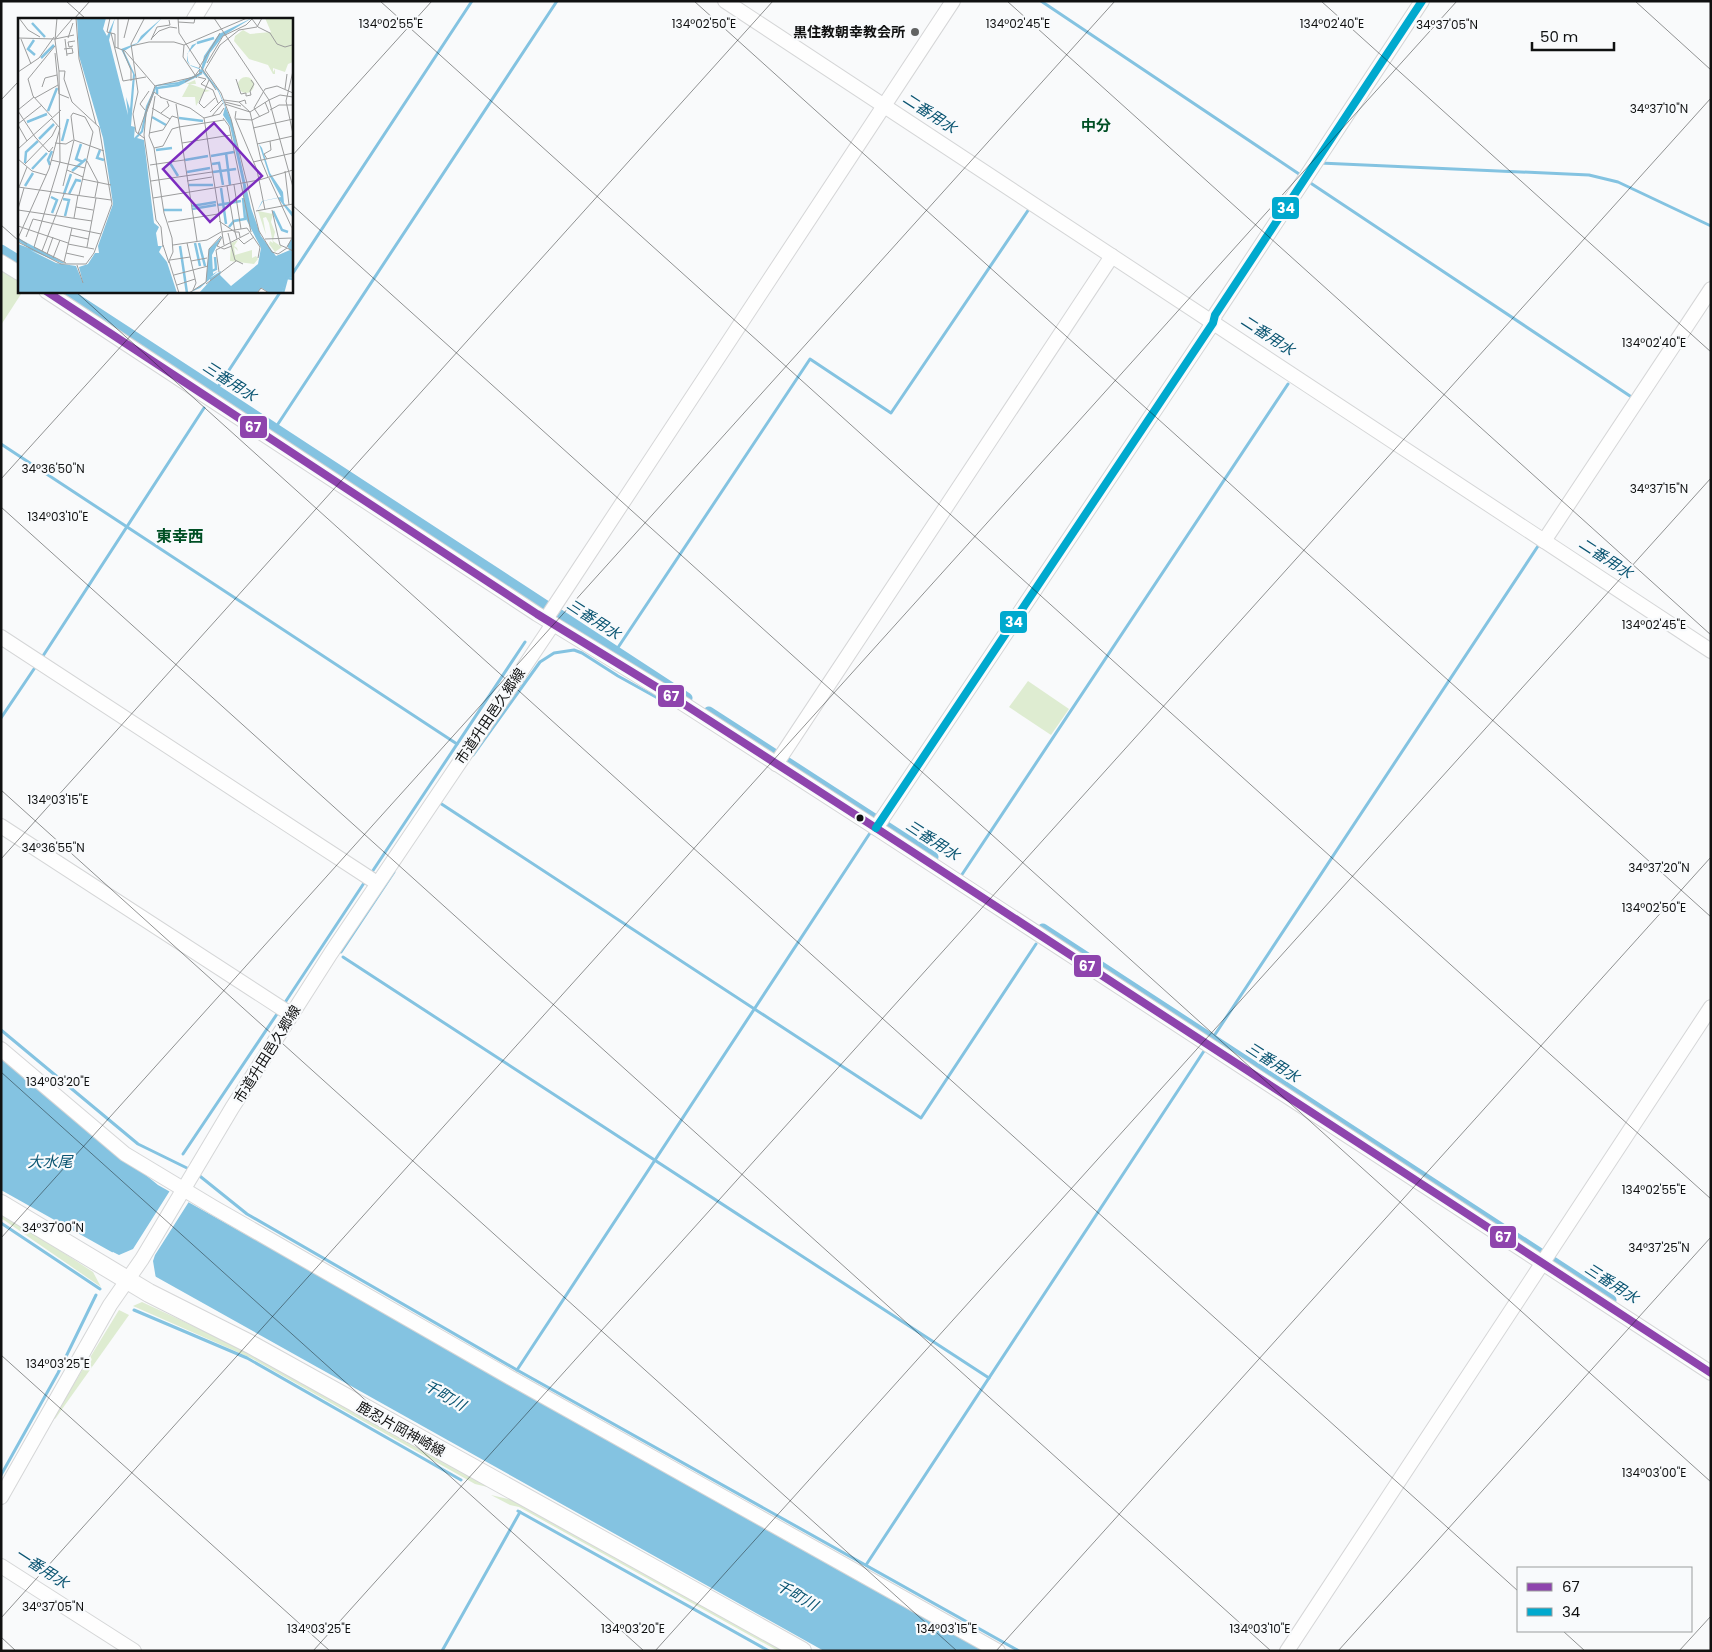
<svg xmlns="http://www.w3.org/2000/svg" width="1712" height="1652" viewBox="0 0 1712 1652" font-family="Poppins,'Noto Sans JP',sans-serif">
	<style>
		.grass { fill: #deecd1 }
		.water { fill: #84c3e1 }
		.pier { fill: #f9fafb }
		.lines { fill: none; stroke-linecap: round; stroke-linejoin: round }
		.stream { stroke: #84c3e1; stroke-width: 3 }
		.canal { stroke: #84c3e1; stroke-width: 11 }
		.minor-casing { stroke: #d5d6d7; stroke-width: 16 }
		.major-casing { stroke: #d5d6d7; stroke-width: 20 }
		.minor { stroke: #fefefe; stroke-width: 14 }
		.major { stroke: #fefefe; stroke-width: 18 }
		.bus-1-casing { stroke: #f8fafc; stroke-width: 11 }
		.bus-2-casing { stroke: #f8fafc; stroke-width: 11 }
		.bus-1 { stroke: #8e44ad; stroke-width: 8 }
		.bus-2 { stroke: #00a9ce; stroke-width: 8 }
		.ticks { fill: none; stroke: #101111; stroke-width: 1; stroke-opacity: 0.45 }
		.poi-dot { fill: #626363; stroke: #f8fafc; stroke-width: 2 }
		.bus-dot { fill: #101111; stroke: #f8fafc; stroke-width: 2 }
		.labels { text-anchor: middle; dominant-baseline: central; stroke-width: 4.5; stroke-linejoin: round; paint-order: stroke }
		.poi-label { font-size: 14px; font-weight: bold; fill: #101111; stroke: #f8fafc; text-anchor: end }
		.street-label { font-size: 14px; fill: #101111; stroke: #f8fafc }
		.water-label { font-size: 15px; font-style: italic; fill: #0b5572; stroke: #f8fafc }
		.neighbourhood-label { font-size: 15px; font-weight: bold; fill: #004f24; stroke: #f8fafc }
		.quarter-label { font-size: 16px; font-weight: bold; fill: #004f24; stroke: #f8fafc }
		.inset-river { fill: none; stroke: #84c3e1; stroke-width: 2.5 }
		.inset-road { fill: none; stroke: #9c9d9d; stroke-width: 1 }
		.view { fill: #7b2cbf; fill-opacity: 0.15; stroke: #7b2cbf; stroke-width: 2.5 }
		.inset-edge { fill: none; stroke: #101111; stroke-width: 2.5 }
		.ticks-label { font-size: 12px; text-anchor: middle; fill: #101111; stroke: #f8fafc; stroke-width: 4.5; stroke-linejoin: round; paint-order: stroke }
		.line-badge { stroke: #f8fafc; stroke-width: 2 }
		.badge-label { font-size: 14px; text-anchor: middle; font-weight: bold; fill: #fff }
	</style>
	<rect width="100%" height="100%" fill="#f9fafb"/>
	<g class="grass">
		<polygon points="1,268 19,279 19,291 23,291 1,325"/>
		<polygon points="1028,681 1069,709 1051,735 1009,707"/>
		<polygon points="1,1212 93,1272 101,1287 1,1218"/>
		<polygon points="142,1302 234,1345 504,1491 475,1484 251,1358 133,1306"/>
		<polygon points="119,1310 129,1315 55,1419 53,1418"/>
		<polygon points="491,1495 525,1503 789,1651 778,1651 519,1507 510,1505"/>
	</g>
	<polygon class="water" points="1,1058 158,1185 985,1651 824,1651 1,1190"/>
	<polygon class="pier" points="171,1189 190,1200 155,1255 153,1261 156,1279 111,1254 113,1252 119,1255 133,1249"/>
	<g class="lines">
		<g class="stream">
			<polyline points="1041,1 1302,176"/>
			<polyline points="1320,163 1589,175 1618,182 1711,226"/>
			<polyline points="1309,182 1633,398"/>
			<polyline points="291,276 472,1"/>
			<polyline points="214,393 281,291"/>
			<polyline points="274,430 557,1"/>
			<polyline points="1,444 457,744"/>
			<polyline points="615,652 810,359 891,413 1029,209"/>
			<polyline points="41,659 204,408"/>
			<polyline points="1,718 36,666"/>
			<polyline points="473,755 540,662 554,653 574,650 582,653 618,676 672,706"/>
			<polyline points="440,803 921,1118 1036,944"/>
			<polyline points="370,875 525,642"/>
			<polyline points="961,876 1288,384"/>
			<polyline points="341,952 394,872"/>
			<polyline points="343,957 989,1378"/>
			<polyline points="284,1004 366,880"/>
			<polyline points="1,1030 138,1144 191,1170"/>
			<polyline points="1212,1039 1540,543"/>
			<polyline points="183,1154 279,1011"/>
			<polyline points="196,1173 247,1214 517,1370 1019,1651"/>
			<polyline points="1,1223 100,1289"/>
			<polyline points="134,1310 247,1358 461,1480"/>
			<polyline points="517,1370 870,833"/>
			<polyline points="1,1475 58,1373 96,1295"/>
			<polyline points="518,1511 769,1651"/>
			<polyline points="866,1565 1204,1051"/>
			<polyline points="442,1651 520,1512"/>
		</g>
		<g class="canal">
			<polyline points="1,250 19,261"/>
			<polyline points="64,291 687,698"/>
			<polyline points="709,712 933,857"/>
			<polyline points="1043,929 1611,1300"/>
		</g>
		<g class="minor-casing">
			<g id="minor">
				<polyline points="725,1 1711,651"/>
				<polyline points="194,19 205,1"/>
				<polyline points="1,262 19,273"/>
				<polyline points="46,291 537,614 676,699 876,828 1711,1373"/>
				<polyline points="1544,541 1711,289"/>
				<polyline points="546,619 953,1"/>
				<polyline points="1,637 377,883"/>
				<polyline points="776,764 1112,256"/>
				<polyline points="1,826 292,1015"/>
				<polyline points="876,828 1213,323 1215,315 1422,1"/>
				<polyline points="1,1049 125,1154 213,1207 511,1378 998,1651"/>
				<polyline points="1,1497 110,1305 142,1259 232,1108 331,953 553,624"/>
				<polyline points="1,1566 134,1651"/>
				<polyline points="1287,1651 1711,1007"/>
			</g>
		</g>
		<g class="major-casing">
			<polyline id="major" points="1,1204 149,1293 250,1344 802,1651"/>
		</g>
		<use href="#minor" class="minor"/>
		<use href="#major" class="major"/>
		<g class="bus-1-casing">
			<polyline id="bus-1" points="46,291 537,614 676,699 876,828 1711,1373"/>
		</g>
		<g class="bus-2-casing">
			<polyline id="bus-2" points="876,828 1213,323 1215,315 1422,1"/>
		</g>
		<use href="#bus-1" class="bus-1"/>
		<use href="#bus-2" class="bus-2"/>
	</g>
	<path class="ticks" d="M 66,1 L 86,19M 380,1 L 1711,1199M 694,1 L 1711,917M 1007,1 L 1711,635M 1321,1 L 1711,352M 1635,1 L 1711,70M 74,19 L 90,1M 1,100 L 19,81M 291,157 L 432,1M 291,204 L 1711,1482M 1,225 L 19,241M 75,291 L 1518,1591M 1,479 L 171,291M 1,507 L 1271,1651M 1,790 L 957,1651M 1,859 L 773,1M 1,1072 L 644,1651M 1,1238 L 1115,1M 1,1355 L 330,1651M 1,1618 L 1457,1M 1563,1631 L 1585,1651M 1,1637 L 16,1651M 313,1651 L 1711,98M 655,1651 L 1711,478M 996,1651 L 1711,857M 1338,1651 L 1711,1237M 1679,1651 L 1711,1616"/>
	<circle class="poi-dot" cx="915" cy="32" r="5"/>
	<circle class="bus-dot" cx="860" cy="818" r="4.5"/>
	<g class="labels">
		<g class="poi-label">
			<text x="905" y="32">黒住教朝幸教会所</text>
		</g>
		<g class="street-label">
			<text transform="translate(490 716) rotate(-56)">市道升田邑久郷線</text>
			<text transform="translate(267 1054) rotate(-58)">市道升田邑久郷線</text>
			<text transform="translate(401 1429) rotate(29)">鹿忍片岡神崎線</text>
		</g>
		<g class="water-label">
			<text transform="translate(930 113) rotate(33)">二番用水</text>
			<text transform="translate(1268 335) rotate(33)">二番用水</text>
			<text transform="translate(230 381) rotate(33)">三番用水</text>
			<text transform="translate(1606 558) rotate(33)">二番用水</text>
			<text transform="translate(594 619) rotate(33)">三番用水</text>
			<text transform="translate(933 840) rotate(33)">三番用水</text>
			<text transform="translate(1273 1062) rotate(33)">三番用水</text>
			<text x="50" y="1161">大水尾</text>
			<text transform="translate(1612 1283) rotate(33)">三番用水</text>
			<text transform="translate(445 1395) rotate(30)">千町川</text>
			<text transform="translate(42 1568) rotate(33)">一番用水</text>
			<text transform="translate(797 1595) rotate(30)">千町川</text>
		</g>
		<g class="neighbourhood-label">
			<text x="1096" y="125">中分</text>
		</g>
		<g class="quarter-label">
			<text x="180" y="536">東幸西</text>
		</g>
	</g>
	<g transform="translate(18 18)">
		<rect width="275" height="275" fill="#f9fafb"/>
		<path d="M 247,0 L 275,0 L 275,44 L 270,46 L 267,54 L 255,50 L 255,54 L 257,51 L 257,56 L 255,56 L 250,47 L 231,41 L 216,23 L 217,18 L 225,12 L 232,16 L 253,14 ZM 240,193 L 255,196 L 253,204 L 257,214 L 255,223 L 264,229 L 257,234 L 251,226 L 252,223 L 255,225 L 251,205 L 248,199 L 245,200 L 248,217 ZM 220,222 L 216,228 L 219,230 L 220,233 L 216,229 L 217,237 L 234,232 L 234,240 L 238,238 L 240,241 L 236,246 L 212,243 L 213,225 Z" fill="#deecd1"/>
		<path d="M220 67a8 8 0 1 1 16 0a8 8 0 1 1-16 0ZM 177,62 L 178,66 L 172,66 L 192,73 L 186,74 L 178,88 L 177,79 L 164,79 L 171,66 L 168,66 Z" fill="#deecd1"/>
		<path d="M 59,0 L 88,0 L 85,11 L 89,18 L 97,0 L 91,22 L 110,97 L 108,79 L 112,91 L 115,56 L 103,31 L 119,25 L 123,18 L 144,0 L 120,25 L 106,33 L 117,57 L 113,108 L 117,109 L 116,120 L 123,113 L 128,88 L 138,67 L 160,64 L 181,56 L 181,51 L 173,48 L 171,46 L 169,43 L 169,37 L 174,27 L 179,25 L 169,36 L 170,43 L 172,47 L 181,50 L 183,52 L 186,38 L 201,16 L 234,0 L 205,18 L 192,35 L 185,52 L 200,71 L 214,104 L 233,190 L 243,218 L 258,238 L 272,232 L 269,228 L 275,219 L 275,260 L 269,259 L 264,275 L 251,275 L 244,270 L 238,275 L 181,275 L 192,263 L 192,261 L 182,270 L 171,275 L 188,264 L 191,231 L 204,218 L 194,237 L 195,256 L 200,253 L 192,260 L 203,253 L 202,257 L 213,268 L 240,246 L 243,230 L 228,201 L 225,167 L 212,108 L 205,97 L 207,89 L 200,73 L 184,54 L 179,59 L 160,66 L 139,68 L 130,90 L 125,114 L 119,120 L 126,122 L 136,205 L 141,209 L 138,215 L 140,228 L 144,228 L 141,234 L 149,244 L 159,275 L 0,275 L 0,226 L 11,230 L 0,223 L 0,220 L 47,245 L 63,246 L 43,245 L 12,232 L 38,245 L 58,248 L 65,265 L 61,249 L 70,246 L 77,235 L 81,235 L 80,228 L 95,186 L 85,120 L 61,38 ZM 241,126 L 244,130 L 252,155 L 265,174 L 266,185 L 275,195 L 275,200 L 260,180 L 245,183 L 239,193 L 244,183 L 263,179 L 251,157 Z" fill="#84c3e1"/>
		<path class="inset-river" d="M 14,5 L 27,19M 16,22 L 10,31 L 17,37M 179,25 L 196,20M 23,40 L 36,27M 139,76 L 139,70 L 160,67 L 184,55M 30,93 L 39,70M 134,99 L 148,107M 161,100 L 185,103M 9,104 L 29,96M 21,121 L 36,106M 44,123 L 50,101M 63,126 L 58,141 L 65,144M 82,132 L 79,140 L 86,142M 138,132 L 154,130M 208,135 L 212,167M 193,138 L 216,134M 167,142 L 190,138M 7,145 L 8,134 L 20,123M 152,145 L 160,158M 194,146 L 201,145 L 205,167M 32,147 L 30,142 L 34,133M 14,151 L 29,135M 54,153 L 68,141M 169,154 L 192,150M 195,154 L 218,151M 171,167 L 195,167M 7,168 L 15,155M 203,170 L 208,206M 46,176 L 53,156M 51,176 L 58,162 L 63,163M 33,179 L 39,182 L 34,195M 45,181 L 51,182 L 47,198M 200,187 L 223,183M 174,188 L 198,184M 174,191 L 198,187M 146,192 L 164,192M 255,193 L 264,212 L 270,214M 211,209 L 216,203 L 227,201 L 225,180M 177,225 L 182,248M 181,225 L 187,248M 162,228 L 169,275M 194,253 L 198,251 L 197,239M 265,275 L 269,260 L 275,261"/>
		<path class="inset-road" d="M 1,0 L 10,12 L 22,19M 58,0 L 61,41 L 78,106M 92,0 L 89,14 L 97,16 L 97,29 L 107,33 L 137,68 L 120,116M 100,0 L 100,30M 160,0 L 161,15 L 198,72M 196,0 L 251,82 L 262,77 L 275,79M 244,0 L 239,9 L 221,12 L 202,27 L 187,52 L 203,75 L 213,101 L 241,213 L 254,234 L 260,236 L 269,230 L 275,233M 234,1 L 240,9 L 252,15 L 259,26 L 267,29 L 274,27M 160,4 L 176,5 L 177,0M 93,15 L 105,63 L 128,59M 0,20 L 37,21M 50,20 L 55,5M 106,20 L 111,0M 3,21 L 13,46M 37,21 L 56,17M 37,21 L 55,0M 47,21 L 49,38M 133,21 L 141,13 L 152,9 L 159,10M 133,22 L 139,9 L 152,7 L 151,2M 55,28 L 51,29 L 50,24 L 57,23M 113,28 L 131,24 L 156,24 L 166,27M 46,31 L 54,30 L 55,35 L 49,36M 105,33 L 113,52 L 113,63M 37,35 L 41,76 L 51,80M 189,45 L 205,18 L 228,7 L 235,0M 181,50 L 202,15M 41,53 L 42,144 L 16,229 L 48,245M 275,53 L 268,83 L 275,116M 0,54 L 21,40 L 36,19M 180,59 L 188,61 L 183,66 L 195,72 L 200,85M 179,60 L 165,39 L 166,27 L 229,0M 218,61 L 223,76 L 228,75 L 228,78 L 233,77 L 232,73 L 236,66 L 233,62M 191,62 L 181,85 L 186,90 L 197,80M 167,64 L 184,54M 137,68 L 176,59 L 182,51M 24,69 L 27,60 L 39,57M 267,71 L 269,56M 137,78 L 131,118 L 136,130 L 146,195 L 154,220 L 155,234 L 151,243 L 161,275M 142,79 L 172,90 L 186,100 L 202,96 L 206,90M 17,80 L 40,67M 144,80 L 136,74 L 128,96 L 126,117 L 138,202 L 143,209 L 145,229M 206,82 L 221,84M 207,84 L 223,88M 158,86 L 179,223M 207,86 L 232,94 L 251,82 L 275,169M 228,86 L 227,82 L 221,84 L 232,94 L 243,142 L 250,159M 134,90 L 152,101M 0,92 L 16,79M 127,92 L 122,86 L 131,73M 252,92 L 261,87 L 275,87M 0,93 L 17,119 L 31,134 L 35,129M 218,93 L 217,100 L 239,152 L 247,192M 192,94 L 204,82M 143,95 L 151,88 L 149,83M 194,98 L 205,85M 34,99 L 15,78 L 10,61 L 37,28M 242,99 L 236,90 L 247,71 L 259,68 L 275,75M 186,100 L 206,227M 205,100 L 211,108 L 233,214M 218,101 L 234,102M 234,102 L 251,94 L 247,84M 0,106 L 24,87M 0,107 L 9,123M 161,109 L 206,102M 235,110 L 275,101M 131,115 L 145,112 L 154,98 L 160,100M 126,120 L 118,114 L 115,96 L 120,74 L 113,26 L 126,1M 56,122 L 86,133M 37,125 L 48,126 L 55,122M 164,125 L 213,117M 239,126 L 275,118M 136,130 L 145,128 L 154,111 L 161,109M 0,131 L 43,92M 0,141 L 14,153 L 28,157M 249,141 L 246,136 L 253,132 L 252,123M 33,142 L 67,150M 69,143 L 80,164M 235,144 L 275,135M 6,147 L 34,118 L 39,108M 132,147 L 166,142M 49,152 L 65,159M 267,153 L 271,187M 251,160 L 274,210 L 274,220 L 269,229M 64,161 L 93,167M 133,163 L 194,154M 169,163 L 194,159M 216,167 L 223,211M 45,168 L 56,122 L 53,98 L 55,95 L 67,99M 209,168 L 217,214 L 221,214 L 222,219M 0,169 L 93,182M 1,169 L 9,149M 196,170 L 241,162 L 275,152M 61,177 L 75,114 L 67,99M 77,179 L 80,164M 135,180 L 196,170M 58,189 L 75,192M 0,191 L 6,170M 0,192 L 74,203M 254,192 L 262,227 L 269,230M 238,193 L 275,186M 56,200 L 60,177M 201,203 L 217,214 L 219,221M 150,204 L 200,196M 0,208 L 50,225M 54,210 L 83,216M 204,214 L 229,210 L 242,229 L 240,240M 210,215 L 217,242 L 225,246M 52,217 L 70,221M 8,219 L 15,201 L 54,210 L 46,244M 204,219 L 199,228 L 206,231 L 214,228M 220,220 L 226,226 L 236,219M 247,221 L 274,220M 0,224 L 43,246 L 68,246 L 76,235 L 94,186 L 81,109 L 54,84 L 46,61 L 47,53 L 41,53 L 37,22 L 39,0M 169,225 L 178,265 L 175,272M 9,226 L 0,220 L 31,151 L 42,110 L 33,100M 50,226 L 76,231M 145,227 L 151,245M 155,227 L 189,222 L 203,214M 69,229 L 78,180M 24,233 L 46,176M 48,235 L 66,239M 29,236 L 35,219M 35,240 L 42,222M 152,242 L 172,239M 173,243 L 189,240M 59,247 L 65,265M 201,254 L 198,232 L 231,215M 156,257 L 190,248M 188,266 L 218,243M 159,267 L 177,261M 171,275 L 188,264 L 191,231 L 203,218M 239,275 L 243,270 L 251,275"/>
		<path class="view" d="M 196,105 L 244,158 L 192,204 L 145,151 Z"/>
		<rect width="275" height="275" class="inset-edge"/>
	</g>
	<g class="ticks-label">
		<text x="391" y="28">134°02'55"E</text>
		<text x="704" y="28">134°02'50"E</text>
		<text x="1018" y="28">134°02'45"E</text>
		<text x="1332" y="28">134°02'40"E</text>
		<text x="1447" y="29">34°37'05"N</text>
		<text x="1659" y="113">34°37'10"N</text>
		<text x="1654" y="347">134°02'40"E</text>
		<text x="53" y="473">34°36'50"N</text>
		<text x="1659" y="493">34°37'15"N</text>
		<text x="58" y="521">134°03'10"E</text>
		<text x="1654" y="629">134°02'45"E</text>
		<text x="58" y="804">134°03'15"E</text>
		<text x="53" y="852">34°36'55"N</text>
		<text x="1659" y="872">34°37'20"N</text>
		<text x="1654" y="912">134°02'50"E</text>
		<text x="58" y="1086">134°03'20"E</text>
		<text x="1654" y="1194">134°02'55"E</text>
		<text x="53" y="1232">34°37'00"N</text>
		<text x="1659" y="1252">34°37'25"N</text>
		<text x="58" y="1368">134°03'25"E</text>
		<text x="1654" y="1477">134°03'00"E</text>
		<text x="53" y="1611">34°37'05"N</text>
		<text x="319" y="1633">134°03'25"E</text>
		<text x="633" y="1633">134°03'20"E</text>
		<text x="947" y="1633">134°03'15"E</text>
		<text x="1260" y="1633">134°03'10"E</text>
	</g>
	<g class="line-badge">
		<rect x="1271" y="196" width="29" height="24" rx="5" fill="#00a9ce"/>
		<rect x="239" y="415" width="29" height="24" rx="5" fill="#8e44ad"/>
		<rect x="999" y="610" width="29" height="24" rx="5" fill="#00a9ce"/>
		<rect x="657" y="684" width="28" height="24" rx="5" fill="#8e44ad"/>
		<rect x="1073" y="954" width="29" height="24" rx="5" fill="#8e44ad"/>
		<rect x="1489" y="1225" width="28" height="24" rx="5" fill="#8e44ad"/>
	</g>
	<g class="badge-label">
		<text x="1286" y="213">34</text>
		<text x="253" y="432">67</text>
		<text x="1014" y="627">34</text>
		<text x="671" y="701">67</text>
		<text x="1087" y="971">67</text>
		<text x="1503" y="1242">67</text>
	</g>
	<rect width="1712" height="1652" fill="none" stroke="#101111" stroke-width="5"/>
	<rect x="1517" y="1567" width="175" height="65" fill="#f8fafc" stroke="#9b9d9e"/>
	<rect x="1527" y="1583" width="25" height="8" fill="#8e44ad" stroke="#9b9d9e"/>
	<text x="1562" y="1592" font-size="15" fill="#101111">67</text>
	<rect x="1527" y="1608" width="25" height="8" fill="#00a9ce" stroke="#9b9d9e"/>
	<text x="1562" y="1617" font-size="15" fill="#101111">34</text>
	<path d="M1532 42v8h82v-8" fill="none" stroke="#101111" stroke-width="2.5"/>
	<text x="1540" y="42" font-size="15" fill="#101111" stroke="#f8fafc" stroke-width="4" paint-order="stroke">50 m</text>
</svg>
